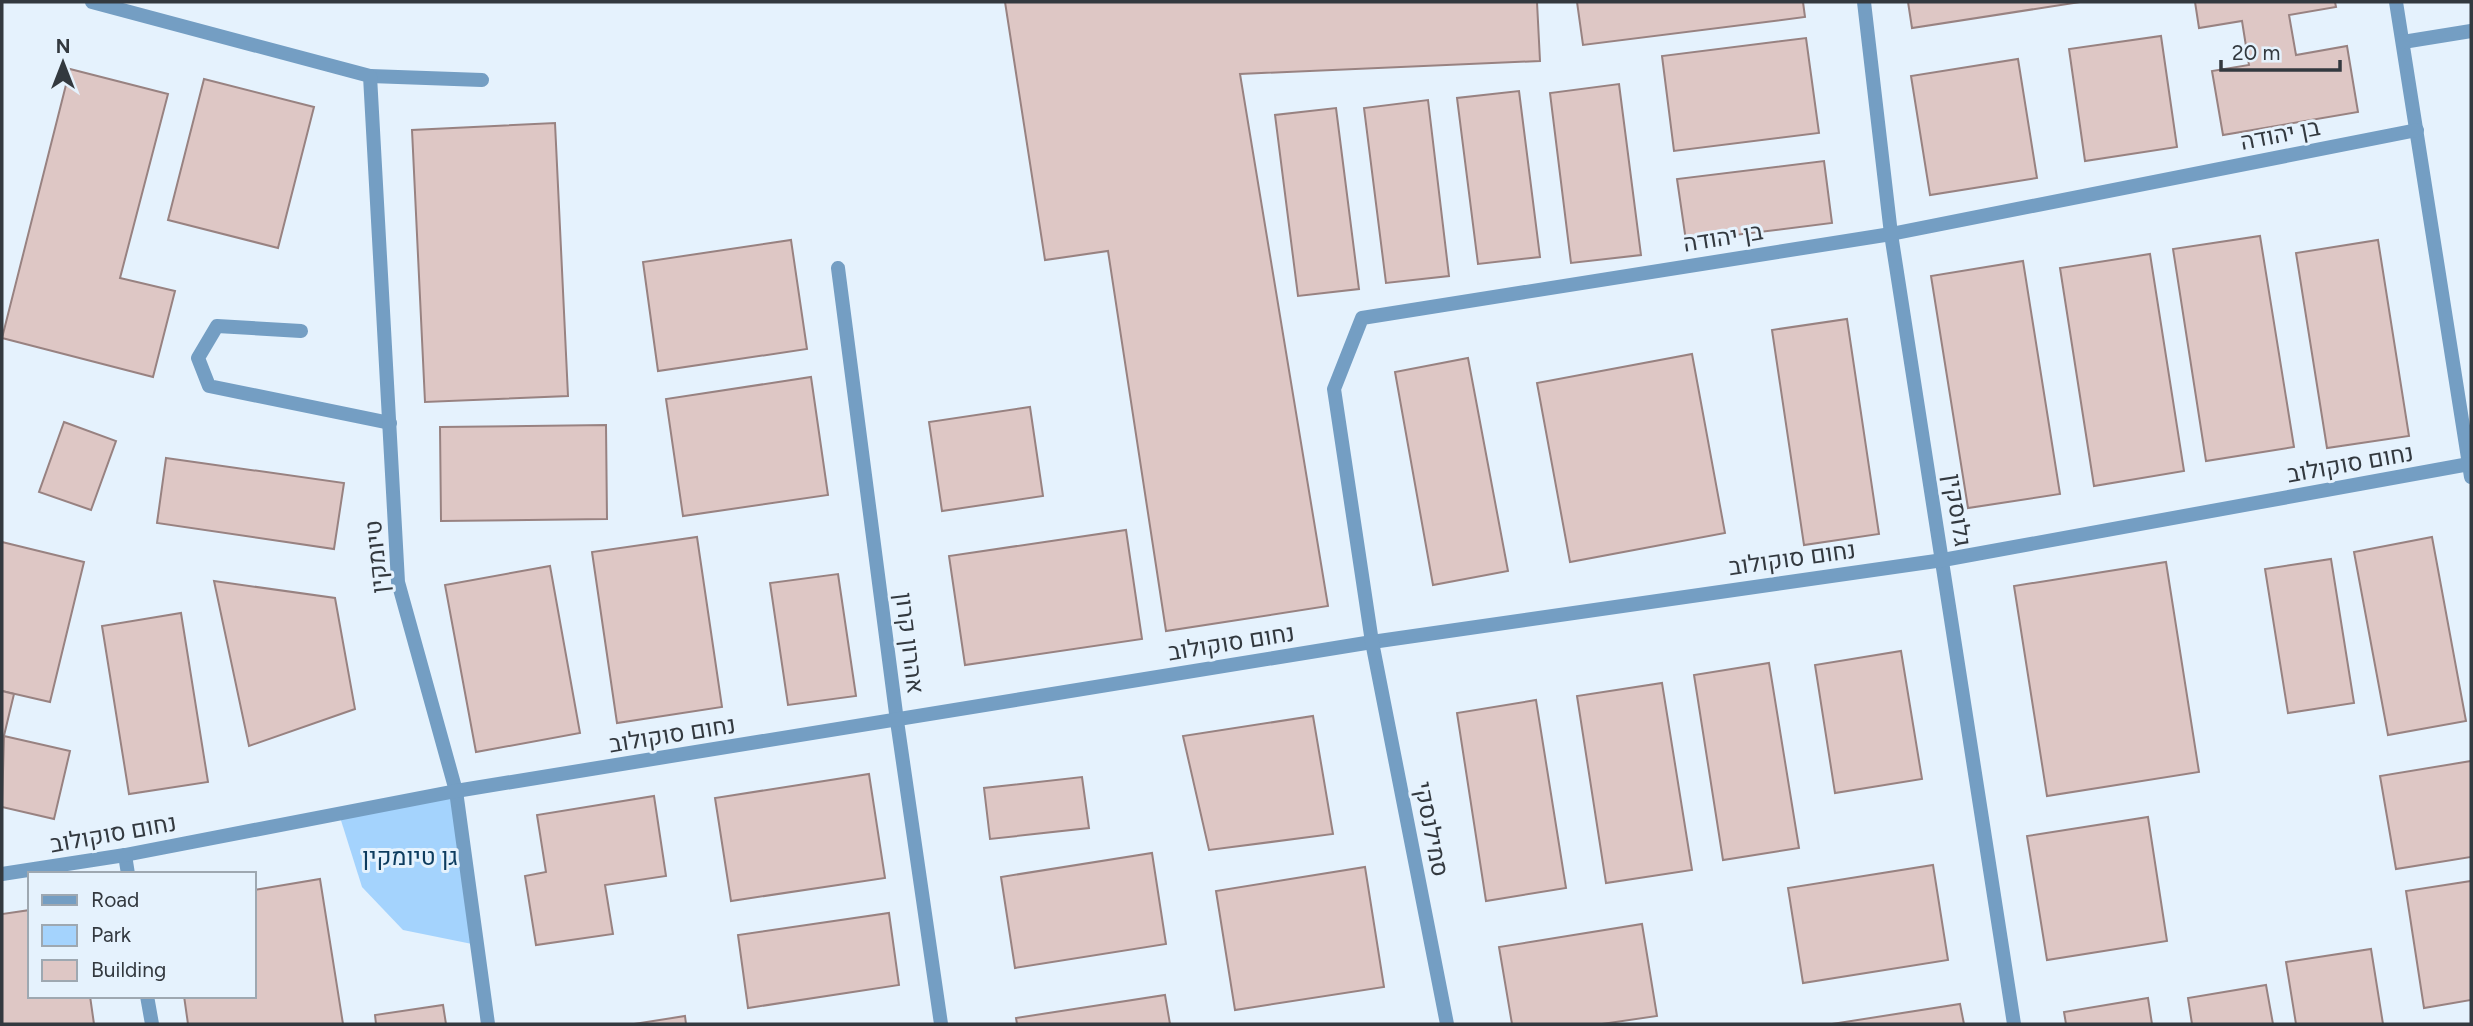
<svg xmlns="http://www.w3.org/2000/svg" width="2473" height="1026" viewBox="0 0 2473 1026" font-family="Figtree,Heebo,sans-serif">
	<style>
		.green { fill: #a4d3fd }
		.building { fill: #dec7c5; stroke: #988281; stroke-width: 2 }
		.lines { fill: none; stroke-linecap: round; stroke-linejoin: round }
		.lane { stroke: #749ec3; stroke-width: 14 }
		.street { stroke: #749ec3; stroke-width: 14 }
		.labels { text-anchor: middle; dominant-baseline: central; stroke-width: 6; stroke-linejoin: round; paint-order: stroke }
		.street-label { font-size: 24px; fill: #33393f; stroke: #e5f2fd }
		.park-label { font-size: 24px; fill: #0d3c5f; stroke: #e5f2fd }
	</style>
	<rect width="100%" height="100%" fill="#e5f2fd"/>
	<polygon class="green" points="456,791 477,945 403,930 362,887 339,814"/>
	<g class="building">
		<polygon points="1005,2 1537,2 1540,61 1240,74 1328,606 1166,631 1108,251 1045,260"/>
		<polygon points="1577,2 1803,2 1805,17 1583,45"/>
		<polygon points="1908,2 2080,2 1912,28"/>
		<polygon points="2195,2 2335,2 2336,7 2289,15 2296,55 2347,46 2358,112 2223,135 2212,71 2249,65 2242,21 2199,28"/>
		<polygon points="2161,36 2177,147 2085,161 2069,49"/>
		<polygon points="1806,38 1819,133 1674,151 1662,56"/>
		<polygon points="2018,59 2037,178 1930,195 1911,76"/>
		<polygon points="70,69 168,94 120,278 175,291 153,377 2,338"/>
		<polygon points="204,79 314,107 278,248 168,220"/>
		<polygon points="1619,84 1641,255 1571,263 1550,93"/>
		<polygon points="1519,91 1540,257 1478,264 1457,98"/>
		<polygon points="1428,100 1449,276 1386,283 1364,108"/>
		<polygon points="1336,108 1359,289 1298,296 1275,115"/>
		<polygon points="555,123 568,396 425,402 412,130"/>
		<polygon points="1824,161 1832,223 1686,241 1677,179"/>
		<polygon points="2260,236 2294,447 2206,461 2173,249"/>
		<polygon points="791,240 807,349 658,371 643,262"/>
		<polygon points="2378,240 2409,436 2327,448 2296,253"/>
		<polygon points="2150,254 2184,471 2094,486 2060,268"/>
		<polygon points="2023,261 2060,494 1968,508 1931,276"/>
		<polygon points="1847,319 1879,534 1804,545 1772,330"/>
		<polygon points="1692,354 1725,533 1570,562 1537,383"/>
		<polygon points="1468,358 1508,571 1433,585 1395,372"/>
		<polygon points="811,377 828,495 683,516 666,399"/>
		<polygon points="1030,407 1043,496 942,511 929,422"/>
		<polygon points="64,422 116,441 91,510 39,492"/>
		<polygon points="606,425 607,519 441,521 440,427"/>
		<polygon points="166,458 344,483 334,549 157,523"/>
		<polygon points="1126,530 1142,639 965,665 949,556"/>
		<polygon points="697,537 722,707 617,723 592,552"/>
		<polygon points="2432,537 2466,721 2388,735 2354,552"/>
		<polygon points="2,542 84,562 50,702 2,691"/>
		<polygon points="2331,559 2354,703 2288,713 2265,569"/>
		<polygon points="2166,562 2199,772 2047,796 2014,586"/>
		<polygon points="550,566 580,733 476,752 445,585"/>
		<polygon points="838,574 856,696 788,705 770,583"/>
		<polygon points="214,581 335,598 355,709 249,746"/>
		<polygon points="181,613 208,782 129,794 102,626"/>
		<polygon points="1901,651 1922,779 1835,793 1815,665"/>
		<polygon points="1769,663 1799,848 1723,860 1694,675"/>
		<polygon points="1662,683 1692,870 1606,883 1577,696"/>
		<polygon points="2,691 14,694 2,744"/>
		<polygon points="1536,700 1566,888 1486,901 1457,713"/>
		<polygon points="1313,716 1333,834 1209,850 1183,736"/>
		<polygon points="4,736 70,751 54,819 2,807"/>
		<polygon points="2471,761 2471,857 2396,869 2380,776"/>
		<polygon points="869,774 885,878 731,901 715,798"/>
		<polygon points="1082,777 1089,828 990,839 984,788"/>
		<polygon points="654,796 666,876 605,885 613,934 536,945 525,876 546,872 537,815"/>
		<polygon points="2148,817 2167,941 2047,960 2027,836"/>
		<polygon points="1152,853 1166,944 1015,968 1001,877"/>
		<polygon points="1933,865 1948,960 1803,983 1788,888"/>
		<polygon points="1365,867 1384,987 1235,1010 1216,891"/>
		<polygon points="320,879 343,1024 188,1024 184,996 254,996 254,890"/>
		<polygon points="2471,881 2471,1000 2424,1008 2406,891"/>
		<polygon points="30,910 30,996 90,996 94,1024 2,1024 2,914"/>
		<polygon points="889,913 899,985 748,1008 738,935"/>
		<polygon points="1642,924 1657,1016 1602,1024 1512,1024 1499,947"/>
		<polygon points="2371,949 2383,1024 2296,1024 2286,962"/>
		<polygon points="2266,985 2273,1024 2192,1024 2188,998"/>
		<polygon points="1165,995 1170,1024 1017,1024 1016,1018"/>
		<polygon points="2148,998 2152,1024 2066,1024 2064,1012"/>
		<polygon points="1960,1004 1964,1024 1832,1024"/>
		<polygon points="443,1005 446,1024 376,1024 375,1015"/>
		<polygon points="685,1016 686,1024 634,1024"/>
	</g>
	<g class="lines">
		<g class="lane">
			<polyline points="370,76 482,80"/>
			<polyline points="301,331 217,326 198,358 209,386 390,423"/>
		</g>
		<g class="street">
			<polyline points="92,2 370,76 398,582 456,791 488,1024"/>
			<polyline points="1864,2 1891,234 2014,1024"/>
			<polyline points="2396,2 2471,477"/>
			<polyline points="2403,42 2471,31"/>
			<polyline points="838,268 897,721 941,1024"/>
			<polyline points="125,855 128,874"/>
			<polyline points="2,874 125,855 456,791 1372,642 1943,560 2469,464"/>
			<polyline points="147,996 152,1024"/>
			<polyline points="1447,1024 1372,642 1334,389 1362,318 1891,234 2417,130"/>
		</g>
	</g>
	<g class="labels">
		<g class="street-label">
			<text transform="translate(2280 134) rotate(-11)">בן יהודה</text>
			<text transform="translate(1723 237) rotate(-9)">בן יהודה</text>
			<text transform="translate(2350 463) rotate(-10)">נחום סוקולוב</text>
			<text transform="translate(1958 510) rotate(81)">גלוסקין</text>
			<text transform="translate(376 557) rotate(-96)">טיומקין</text>
			<text transform="translate(1792 558) rotate(-8)">נחום סוקולוב</text>
			<text transform="translate(1231 642) rotate(-9)">נחום סוקולוב</text>
			<text transform="translate(910 643) rotate(83)">אהרון קרון</text>
			<text transform="translate(672 734) rotate(-9)">נחום סוקולוב</text>
			<text transform="translate(1432 829) rotate(79)">סמילנסקי</text>
			<text transform="translate(113 833) rotate(-10)">נחום סוקולוב</text>
		</g>
		<g class="park-label">
			<text x="410" y="856">גן טיומקין</text>
		</g>
	</g>
	<rect width="2473" height="1026" fill="none" stroke="#33393f" stroke-width="7"/>
	<rect x="28" y="872" width="228" height="126" fill="#e5f2fd" stroke="#9ea8b1" stroke-width="2"/>
	<rect x="42" y="895" width="35" height="10" fill="#749ec3" stroke="#9ea8b1" stroke-width="2"/>
	<text x="91" y="907" font-size="21" fill="#33393f">Road</text>
	<rect x="42" y="925" width="35" height="21" fill="#a4d3fd" stroke="#9ea8b1" stroke-width="2"/>
	<text x="91" y="942" font-size="21" fill="#33393f">Park</text>
	<rect x="42" y="960" width="35" height="21" fill="#dec7c5" stroke="#9ea8b1" stroke-width="2"/>
	<text x="91" y="977" font-size="21" fill="#33393f">Building</text>
	<g transform="translate(63 63)" stroke="#e5f2fd" stroke-width="5" paint-order="stroke">
	<path d="M0-5L12 26L0 18L-12 26Z" fill="#33393f"/>
	<text y="-10" font-size="19" font-weight="bold" text-anchor="middle" fill="#33393f">N</text>
	</g>
	<path d="M2221 60v10h119v-10" fill="none" stroke="#33393f" stroke-width="3.5"/>
	<text x="2232" y="60" font-size="21" fill="#33393f" stroke="#e5f2fd" stroke-width="5" paint-order="stroke">20 m</text>
</svg>
